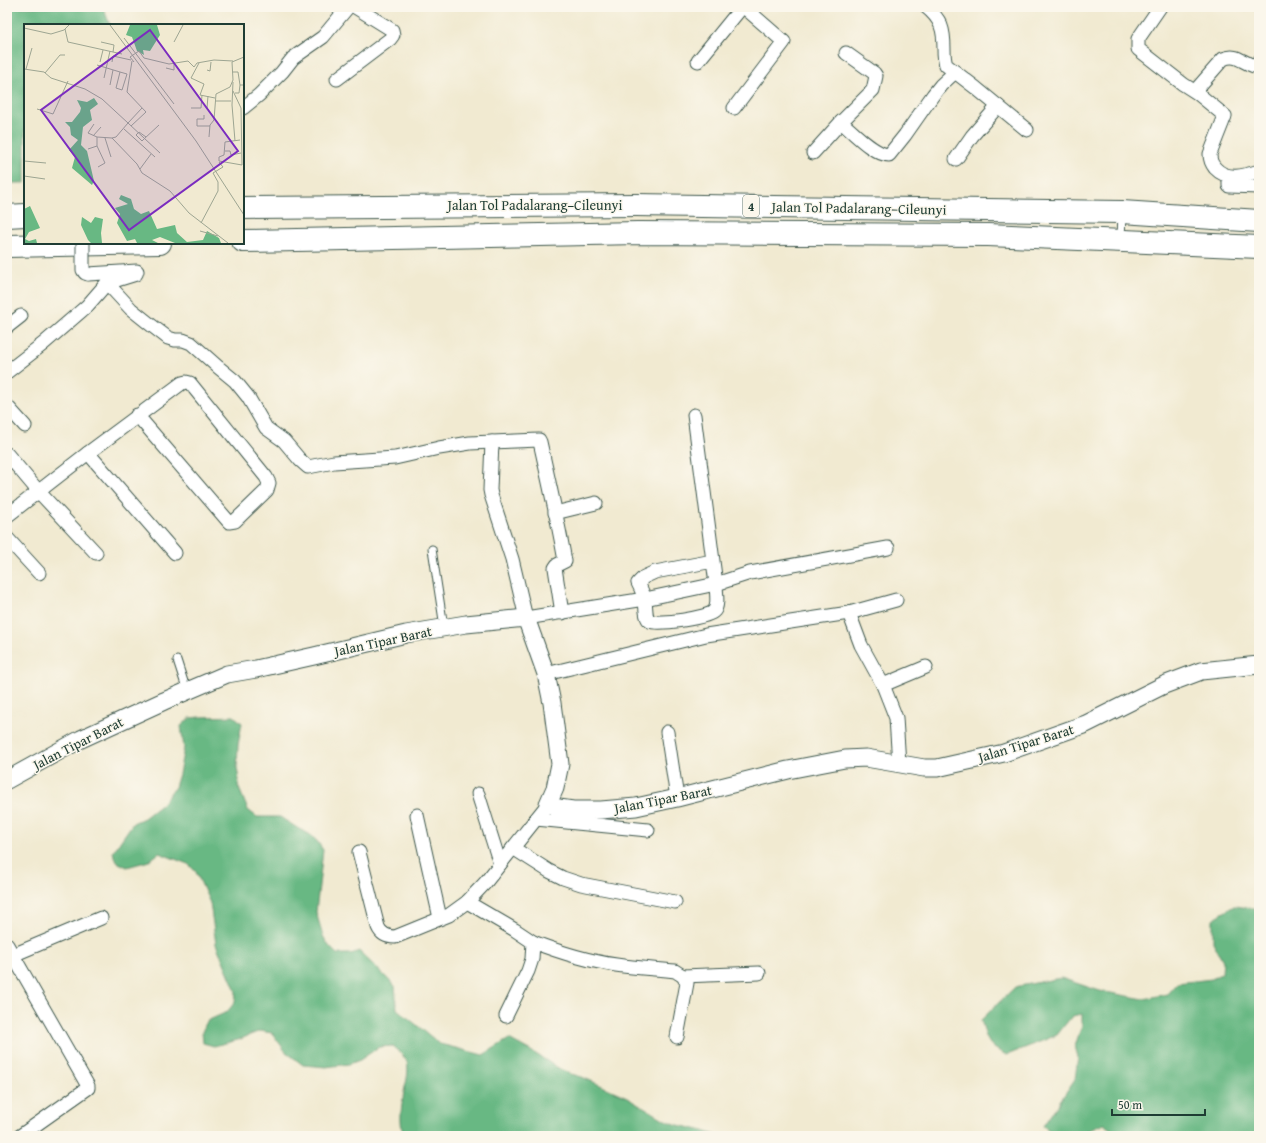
<svg xmlns="http://www.w3.org/2000/svg" width="1266" height="1143" viewBox="0 0 1266 1143" font-family="'Gentium Book Plus',serif">
	<style>
		.forest { fill: #68b883; stroke: #447a5c }
		.lines { fill: none; stroke-linecap: round; stroke-linejoin: round }
		.service-casing { stroke: #3e574c; stroke-width: 9 }
		.minor-casing { stroke: #3e574c; stroke-width: 15 }
		.tertiary-casing { stroke: #3e574c; stroke-width: 19 }
		.motorway-casing { stroke: #3e574c; stroke-width: 24 }
		.service { stroke: #fff; stroke-width: 7 }
		.minor { stroke: #fff; stroke-width: 13 }
		.tertiary { stroke: #fff; stroke-width: 17 }
		.motorway { stroke: #fff; stroke-width: 22 }
		.minor-bridge-casing { stroke: #3e574c; stroke-width: 15; stroke-linecap: butt }
		.minor-bridge { stroke: #fff; stroke-width: 13 }
		.labels { text-anchor: middle; dominant-baseline: central; stroke-width: 3; stroke-linejoin: round; paint-order: stroke }
		.shield { fill: #fbf7ec; stroke: #61756b; stroke-width: 1 }
		.shield-label { font-size: 13px; font-weight: bold; fill: #1f3d34 }
		.street-label { font-size: 14px; fill: #1f3d34; stroke: #fbf7ec }
		.inset-road { fill: none; stroke: #9da592; stroke-width: 1 }
		.view { fill: #7b2cbf; fill-opacity: 0.15; stroke: #7b2cbf; stroke-width: 2 }
		.inset-edge { fill: none; stroke: #1f3d34; stroke-width: 2 }
	</style>
	<rect width="100%" height="100%" fill="#fbf7ec"/>
	<filter id="ink" filterUnits="userSpaceOnUse"><feTurbulence type="fractalNoise" baseFrequency=".025" numOctaves="2"/><feDisplacementMap in="SourceGraphic" scale="8" xChannelSelector="R" yChannelSelector="G"/><feConvolveMatrix kernelMatrix="1 2 1 2 8 2 1 2 1" color-interpolation-filters="sRGB"/></filter>
	<filter id="wash" filterUnits="userSpaceOnUse"><feTurbulence type="fractalNoise" baseFrequency=".012" numOctaves="4" result="noise"/><feDisplacementMap in="SourceGraphic" scale="16" xChannelSelector="R" yChannelSelector="G"/><feGaussianBlur stdDeviation="0.9" result="paint"/><feColorMatrix in="noise" values="0 0 0 0 0 0 0 0 0 0 0 0 0 0 0 0 0 1.4 0 .05"/><feComposite in="paint" operator="in"/></filter>
	<g filter="url(#wash)">
		<rect width="100%" height="100%" fill="#f1ead1"/>
		<g class="forest">
			<polygon points="7,7 103,7 110,25 25,25 25,183 7,183"/>
			<path d="M 234,716 L 242,723 L 238,745 L 237,768 L 239,780 L 238,786 L 248,810 L 257,817 L 280,817 L 299,829 L 309,834 L 317,841 L 323,850 L 316,912 L 323,936 L 329,946 L 337,954 L 351,954 L 359,951 L 395,986 L 397,1009 L 440,1044 L 483,1055 L 509,1039 L 531,1051 L 560,1069 L 571,1074 L 582,1077 L 627,1097 L 667,1121 L 678,1125 L 700,1130 L 719,1136 L 404,1136 C 398,1120 402,1103 405,1087 C 407,1080 409,1070 407,1062 C 404,1056 397,1050 392,1046 L 379,1047 L 360,1060 L 349,1064 L 326,1067 L 303,1065 L 286,1052 L 272,1033 L 260,1031 L 238,1040 L 214,1046 L 203,1043 L 202,1032 L 207,1021 L 227,1012 L 235,1002 L 236,991 L 216,944 L 210,903 L 196,872 L 188,864 L 159,853 L 149,861 L 127,867 L 117,862 L 113,852 L 133,823 L 144,818 L 162,804 L 175,787 L 179,774 L 184,748 L 181,726 L 190,718 C 204,716 219,717 234,716 Z"/>
			<path d="M 1234,906 L 1259,909 L 1259,1136 L 1115,1136 L 1113,1130 L 1104,1124 L 1082,1133 L 1058,1136 L 1043,1126 L 1075,1079 L 1078,1057 L 1075,1046 L 1082,1025 L 1082,1014 L 1072,1016 L 1057,1035 L 1007,1055 C 986,1046 987,1039 981,1020 L 1015,987 L 1050,980 L 1061,978 L 1100,991 L 1144,999 L 1167,994 L 1177,983 L 1212,979 L 1222,973 L 1223,961 L 1213,942 L 1213,919 Z"/>
		</g>
	</g>
	<g filter="url(#ink)">
		<g class="lines">
			<g class="service-casing">
				<g id="service">
					<polyline points="1121,238 1122,214"/>
					<polyline points="432,549 444,627"/>
					<polyline points="177,660 187,691"/>
				</g>
			</g>
			<g class="minor-casing">
				<g id="minor">
					<path d="M 926,7 C 941,19 944,29 944,49 C 944,54 944,59 946,65 L 976,88 L 1027,130"/>
					<path d="M 1160,7 L 1138,39 L 1138,49 L 1183,84 L 1197,93 L 1225,116 L 1210,154 C 1210,160 1211,163 1215,168 C 1227,181 1244,176 1259,171"/>
					<path d="M 846,53 L 874,73 L 876,76 L 873,90 L 841,122 C 852,131 874,155 889,155 L 905,135 L 933,95 L 941,85 L 955,72"/>
					<polyline points="698,61 742,7"/>
					<polyline points="337,79 390,39 393,35 392,30 355,7"/>
					<path d="M 1195,91 L 1223,59 C 1237,53 1241,62 1254,66 L 1259,61"/>
					<polyline points="243,108 259,95 282,72 293,58 323,37 348,7"/>
					<polyline points="734,108 784,42 744,7"/>
					<polyline points="813,153 841,122"/>
					<polyline points="956,159 972,136 998,106"/>
					<polyline points="1229,177 1229,186 1259,187"/>
					<path d="M 88,274 L 137,271 L 136,274 L 107,283 L 131,309 L 151,325 L 168,338 L 175,340 L 183,340 L 191,343 L 218,367 L 235,381 L 248,397 L 266,428 L 284,441 L 300,460 L 308,467 L 334,462 L 395,458 L 439,448 L 470,443 L 539,440 L 540,442 C 549,482 558,521 565,561 L 557,565 L 555,568 L 562,613"/>
					<polyline points="7,327 21,316"/>
					<polyline points="7,372 43,344 87,306 107,283"/>
					<polyline points="7,406 25,426"/>
					<path d="M 694,415 L 716,584 C 716,592 719,605 714,611 C 709,618 657,625 650,621 C 645,618 646,606 645,600 C 644,595 641,589 638,583 L 644,577 L 655,572 L 713,561"/>
					<polyline points="492,442 490,490 491,495 512,559 526,618 645,599 716,584 750,573 888,548"/>
					<polyline points="88,453 175,553"/>
					<polyline points="7,454 39,492 96,553"/>
					<polyline points="555,513 596,503"/>
					<polyline points="7,516 88,453 182,383 186,382 190,383 266,477 269,483 267,490 235,521 229,522 137,415"/>
					<polyline points="7,538 39,573"/>
					<polyline points="849,613 861,645 883,685 896,718 899,764"/>
					<polyline points="546,674 706,635 849,613 896,600"/>
					<polyline points="883,685 926,667"/>
					<polyline points="667,732 677,798"/>
					<polyline points="478,794 500,864"/>
					<polyline points="417,815 440,918"/>
					<polyline points="536,819 648,830"/>
					<polyline points="513,848 549,871 563,878 581,884 675,902"/>
					<path d="M 359,852 L 378,927 C 381,934 387,937 395,937 L 449,915 L 467,902 L 485,883 L 548,804"/>
					<polyline points="467,902 515,930 533,942 532,959 528,971 506,1016"/>
					<path d="M 533,942 C 559,952 588,961 616,965 C 636,968 656,969 675,971 L 683,976 L 687,983 L 677,1037"/>
					<polyline points="7,945 88,1086 88,1088 20,1136"/>
					<polyline points="13,955 101,918"/>
					<polyline points="683,976 759,973"/>
				</g>
			</g>
			<g class="tertiary-casing">
				<polyline id="tertiary" points="7,780 81,739 164,701 227,674 256,669 314,656 406,634 466,624 526,618 546,674 552,703 560,764 555,788 548,804 559,808 573,810 601,810 636,807 677,798 788,770 845,759 866,758 924,768 937,768 1004,753 1086,724 1164,685 1201,671 1259,665"/>
			</g>
			<g class="motorway-casing">
				<g id="motorway">
					<polyline points="243,208 636,205 1122,212 1259,221"/>
					<polyline points="7,216 25,215"/>
					<polyline points="243,241 638,233 988,235 1259,247"/>
					<polyline points="7,246 160,243"/>
				</g>
			</g>
			<use href="#service" class="service"/>
			<use href="#minor" class="minor"/>
			<use href="#tertiary" class="tertiary"/>
			<use href="#motorway" class="motorway"/>
			<g class="minor-bridge-casing">
				<polyline id="minor-bridge" points="83,243 83,270 85,273 88,274"/>
			</g>
			<use href="#minor-bridge" class="minor-bridge"/>
		</g>
	</g>
	<g class="labels">
		<rect class="shield" x="743" y="195" width="16" height="22" rx="3"/>
		<g class="shield-label">
			<text x="751" y="206">4</text>
		</g>
		<g class="street-label">
			<text x="535" y="205">Jalan Tol Padalarang–Cileunyi</text>
			<text transform="translate(859 208) rotate(1)">Jalan Tol Padalarang–Cileunyi</text>
			<text transform="translate(383 641) rotate(-12)">Jalan Tipar Barat</text>
			<text transform="translate(78 743) rotate(-27)">Jalan Tipar Barat</text>
			<text transform="translate(1026 743) rotate(-17)">Jalan Tipar Barat</text>
			<text transform="translate(663 799) rotate(-11)">Jalan Tipar Barat</text>
		</g>
	</g>
	<g transform="translate(24 24)">
		<rect width="220" height="220" fill="#f1ead1"/>
		<path d="M 106,1 L 133,1 L 136,11 L 126,27 L 119,26 L 120,31 L 113,27 L 108,13 L 102,11 ZM 70,74 L 74,80 L 66,86 L 68,96 L 59,103 L 57,121 L 63,127 L 70,157 L 68,161 L 48,144 L 51,133 L 45,126 L 54,116 L 47,111 L 46,103 L 41,98 L 48,98 L 56,88 L 57,84 L 53,76 L 63,78 ZM 97,171 L 107,175 L 110,185 L 117,190 L 125,187 L 133,205 L 151,201 L 153,209 L 163,218 L 179,216 L 183,207 L 195,214 L 197,219 L 151,219 L 136,213 L 128,216 L 134,219 L 113,219 L 111,215 L 103,217 L 93,199 L 96,190 L 91,184 L 104,180 L 95,175 ZM 6,182 L 16,204 L 5,208 L 1,215 L 5,217 L 12,215 L 13,219 L 0,219 L 0,185 ZM 58,193 L 67,199 L 71,193 L 79,195 L 77,209 L 78,219 L 67,219 L 64,216 L 57,201 Z" fill="#68b883"/>
		<path class="inset-road" d="M 86,1 L 172,117 L 220,191M 0,4 L 27,10 L 40,6 L 45,1M 41,5 L 44,18 L 98,30M 100,14 L 150,80M 77,18 L 90,21 L 89,28M 150,18 L 159,1M 76,38 L 79,26M 88,38 L 89,32 L 107,36M 110,38 L 106,33 L 115,27 L 120,34 L 145,40 L 164,37 L 170,43 L 173,39 L 190,36 L 209,37M 175,39 L 167,54 L 180,60 L 176,71 L 191,74M 73,41 L 96,48 L 103,50 L 98,66 L 92,64 L 96,48M 142,44 L 150,46 L 150,40M 0,45 L 20,48 L 27,54 L 61,65 L 78,75 L 104,99 L 92,113 L 88,114 L 73,113 L 64,109 L 70,100M 2,45 L 8,24M 183,46 L 186,47 L 187,38M 208,48 L 214,48 L 216,61 L 220,61M 21,49 L 36,31 L 41,31M 80,54 L 86,27M 209,58 L 208,81 L 211,117M 86,61 L 89,46M 209,67 L 217,84 L 218,141 L 195,137 L 195,133 L 200,131 L 201,118 L 216,116M 211,69 L 215,69 L 216,61M 191,77 L 207,77M 118,84 L 104,99 L 136,129M 167,84 L 177,84 L 178,71M 183,84 L 184,72M 13,85 L 29,90 L 44,57M 180,91 L 180,95 L 173,95 L 173,102 L 186,102M 107,102 L 122,88 L 103,68 L 108,37M 100,105 L 131,133M 69,112 L 77,103M 122,113 L 115,108 L 112,111 L 118,117 L 120,115 L 135,101M 185,113 L 186,101 L 190,96 L 192,70 L 206,63 L 209,56 L 208,38 L 220,33M 81,114 L 87,133M 88,114 L 113,140 L 118,149 L 146,167 L 165,189 L 204,219M 73,122 L 81,139 L 74,143M 64,125 L 73,122 L 73,113M 201,127 L 206,127 L 207,131 L 217,129M 0,137 L 22,139M 116,145 L 127,130M 0,152 L 21,155M 177,199 L 194,167 L 194,158 L 189,149 L 199,143 L 195,138M 176,207 L 194,212"/>
		<path class="view" d="M 126,6 L 214,127 L 105,206 L 17,86 Z"/>
		<rect width="220" height="220" class="inset-edge"/>
	</g>
	<rect width="1266" height="1143" fill="none" stroke="#fbf7ec" stroke-width="24"/>
	<path d="M1112 1109v6h93v-6" fill="none" stroke="#1f3d34" stroke-width="2"/>
	<text x="1118" y="1109" font-size="12" fill="#1f3d34" stroke="#fbf7ec" stroke-width="3" paint-order="stroke">50 m</text>
</svg>
